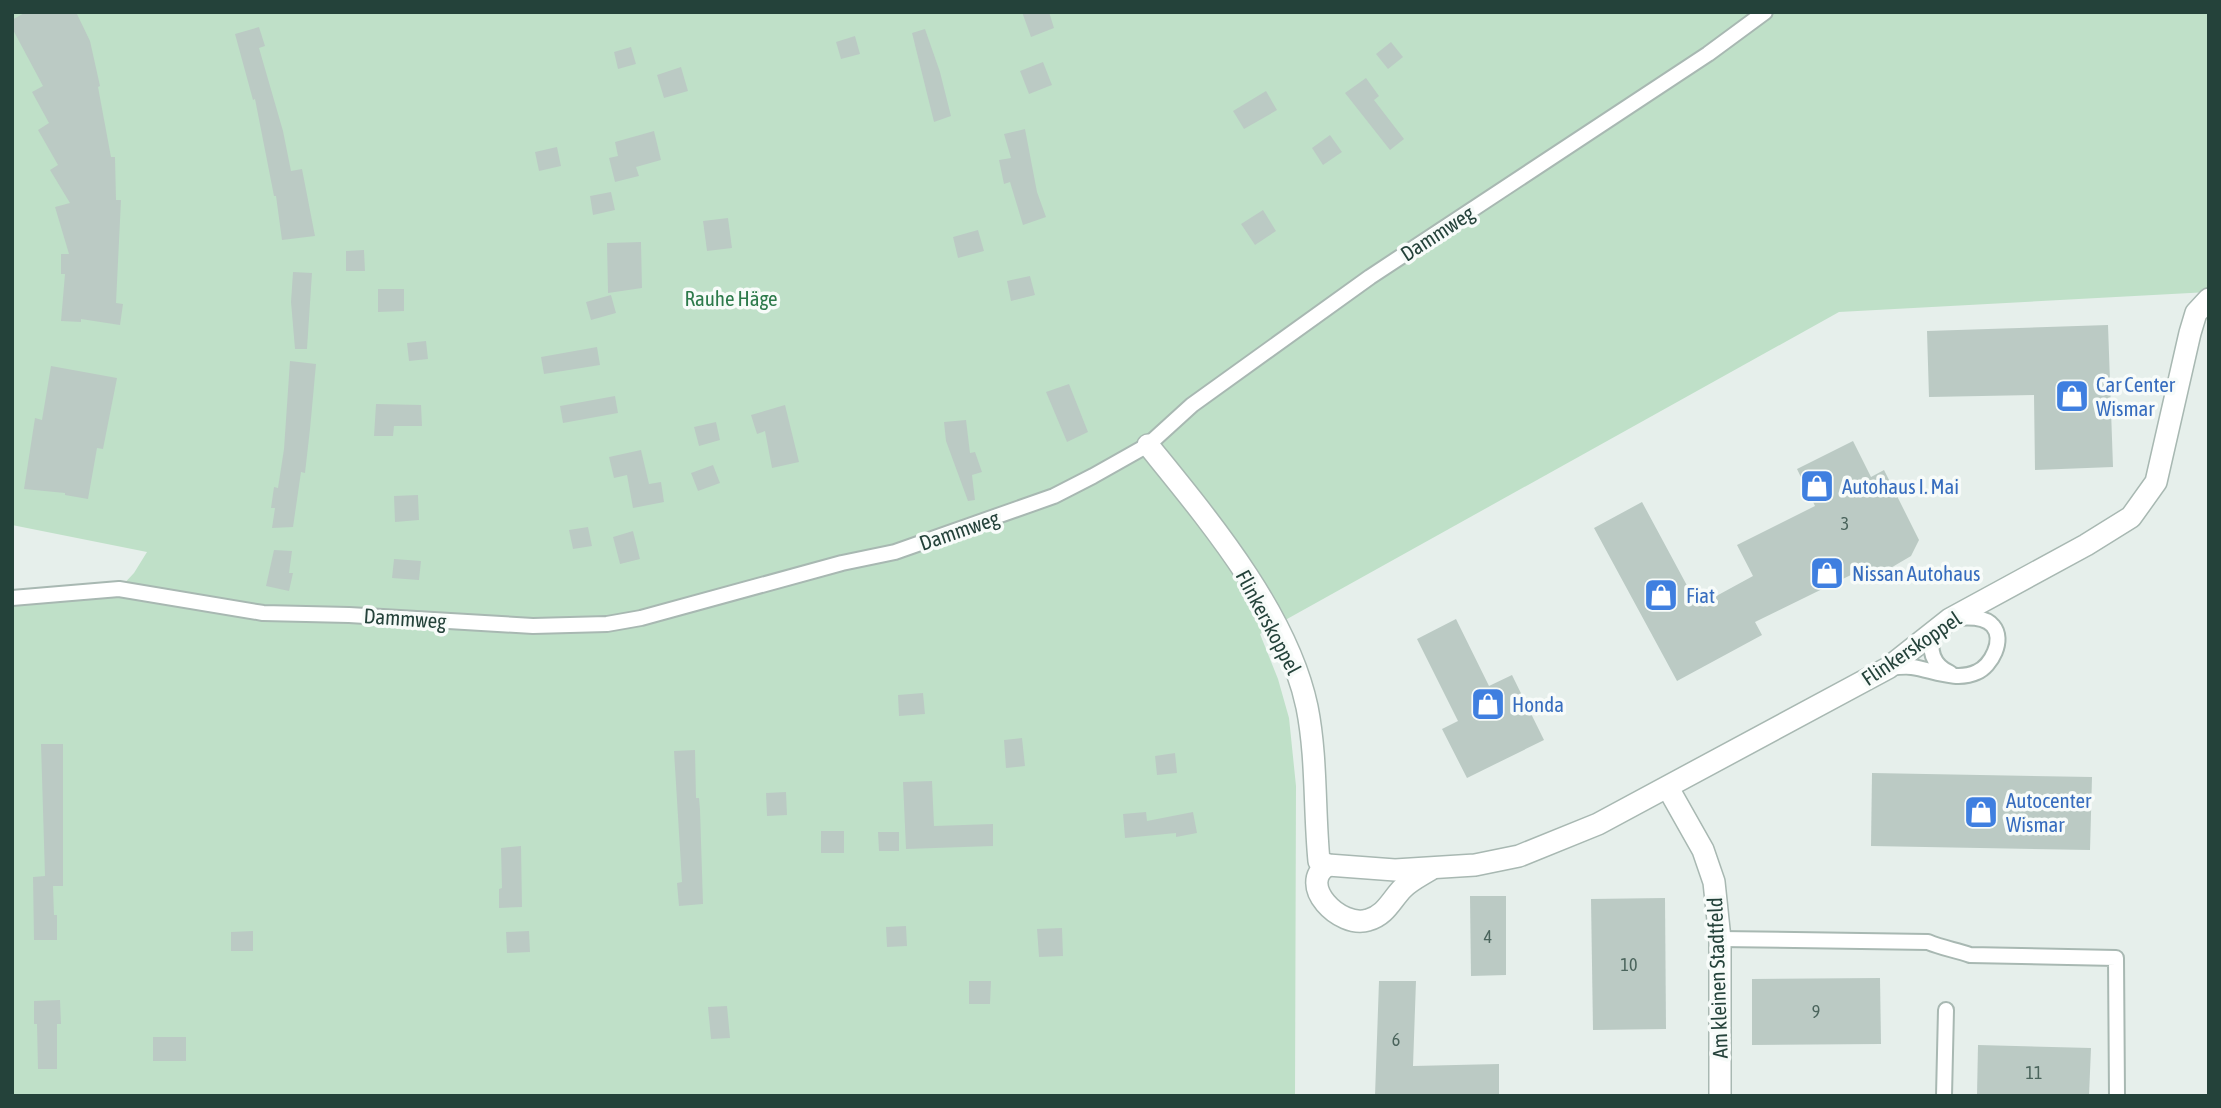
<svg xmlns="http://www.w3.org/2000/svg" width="2221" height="1108" viewBox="0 0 2221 1108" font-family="'Asap Condensed',sans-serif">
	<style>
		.green { fill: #bfe0c8 }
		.building { fill: #bbcac4 }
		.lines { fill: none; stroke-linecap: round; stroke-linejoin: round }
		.service-casing { stroke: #a8b8b2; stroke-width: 18 }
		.minor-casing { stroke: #a8b8b2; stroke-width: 24 }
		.service { stroke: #fff; stroke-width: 14 }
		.minor { stroke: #fff; stroke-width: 21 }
		.labels { text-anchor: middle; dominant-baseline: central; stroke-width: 7; stroke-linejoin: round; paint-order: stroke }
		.number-label { font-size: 18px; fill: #4a645c }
		.street-label { font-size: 21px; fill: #24423a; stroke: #f7fbf9 }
		.park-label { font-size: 21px; fill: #2d7a4b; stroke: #f7fbf9 }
		.shop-label { font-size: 21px; fill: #366cbe; stroke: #f7fbf9; text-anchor: start }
	</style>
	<rect width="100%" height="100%" fill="#e6efeb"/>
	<polygon class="green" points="12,12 2209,12 2209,292 1839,312 1260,634 1278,679 1289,718 1296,786 1295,1096 12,1096 12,599 119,589 134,573 147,552 12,525"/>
	<g class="building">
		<polygon points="26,12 76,12 90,41 100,86 98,87 111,157 115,157 116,200 121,200 116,303 123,304 120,325 81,319 81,322 61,321 65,274 61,274 61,254 69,254 55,207 70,203 50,170 58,165 38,130 49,123 32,92 43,86 12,28 12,20"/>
		<polygon points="1022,12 1049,12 1054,28 1031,37"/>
		<polygon points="259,27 265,46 259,48 283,131 291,171 302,169 315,236 282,240 276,196 274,196 255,99 253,100 235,34"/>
		<polygon points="925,29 940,72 951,116 934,122 912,33"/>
		<polygon points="855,36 860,54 841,59 836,42"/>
		<polygon points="1391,42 1403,57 1388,69 1376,54"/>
		<polygon points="631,47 636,64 618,69 614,52"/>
		<polygon points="1043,62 1052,85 1029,94 1020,71"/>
		<polygon points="681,67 688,91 664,98 657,75"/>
		<polygon points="1366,78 1379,96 1374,100 1404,139 1390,150 1345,93"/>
		<polygon points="1266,91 1277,110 1244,129 1233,111"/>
		<polygon points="1025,129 1037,192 1046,217 1023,225 1010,182 1004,184 999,160 1011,158 1004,134"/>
		<polygon points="654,131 661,160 636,167 639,176 615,182 609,158 618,156 615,142"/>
		<polygon points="1330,135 1342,152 1323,165 1312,148"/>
		<polygon points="557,147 561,166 539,171 535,152"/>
		<polygon points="611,192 615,210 593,215 590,196"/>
		<polygon points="1263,210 1276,231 1255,245 1241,224"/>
		<polygon points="728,218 732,248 707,251 703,221"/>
		<polygon points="978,230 984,251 958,258 953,237"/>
		<polygon points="641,242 642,288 608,293 607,243"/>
		<polygon points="364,250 365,271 346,271 346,251"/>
		<polygon points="293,272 312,273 307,349 295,349 291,302"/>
		<polygon points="1030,276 1035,295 1011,301 1007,281"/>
		<polygon points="378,289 404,289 404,311 378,312"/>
		<polygon points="611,295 616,313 591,320 586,302"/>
		<polygon points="2108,325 2113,467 2035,470 2034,395 1929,397 1927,331"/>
		<polygon points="426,341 428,359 409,361 407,343"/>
		<polygon points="597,347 600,365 544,374 541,357"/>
		<polygon points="290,361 316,364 310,429 305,473 301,472 293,527 272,528 275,508 271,508 274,487 278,488 284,449"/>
		<polygon points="51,366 117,378 103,449 97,448 88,499 65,495 65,493 24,489 35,418 42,420"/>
		<polygon points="1069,384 1088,432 1067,442 1046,392"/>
		<polygon points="615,396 618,413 563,423 560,406"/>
		<polygon points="376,404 421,405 422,426 394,426 393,436 374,436"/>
		<polygon points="785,405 799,462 772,468 765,431 757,434 751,415"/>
		<polygon points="966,420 970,453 975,452 982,472 972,475 975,500 968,501 946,441 944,422"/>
		<polygon points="716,422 720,440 699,446 694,427"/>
		<polygon points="1853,441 1871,477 1884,470 1919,540 1911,556 1877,576 1857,572 1755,622 1762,635 1677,681 1594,528 1642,502 1698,606 1753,576 1737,545 1815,506 1797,469"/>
		<polygon points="641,450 649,484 661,482 664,502 633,508 627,475 614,478 609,457"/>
		<polygon points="713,465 720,483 698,491 691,473"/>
		<polygon points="418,495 419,520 395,522 394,496"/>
		<polygon points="588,527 592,546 573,549 569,530"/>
		<polygon points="633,531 640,559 620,564 613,537"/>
		<polygon points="274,550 292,551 289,573 293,573 289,591 266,586"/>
		<polygon points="394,559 421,561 419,580 392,578"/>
		<polygon points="1456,619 1489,686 1512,675 1544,740 1467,778 1442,729 1458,721 1417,639"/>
		<polygon points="923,693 925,714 899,716 898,695"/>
		<polygon points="1022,738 1025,766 1006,768 1004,740"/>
		<polygon points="41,744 63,744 63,886 53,886 54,915 57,915 57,940 34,940 33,877 45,876"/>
		<polygon points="695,750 696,798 699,798 700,810 703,904 679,906 677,883 682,882 674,751"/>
		<polygon points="1175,753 1177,773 1157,775 1155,756"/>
		<polygon points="1872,773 2092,777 2090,850 1871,846"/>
		<polygon points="932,781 934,826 993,824 993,846 906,849 903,782"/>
		<polygon points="786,792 787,815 767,816 766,793"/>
		<polygon points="1146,812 1147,821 1193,812 1197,833 1176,837 1176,833 1125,838 1123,814"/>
		<rect x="821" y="831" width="23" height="22"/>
		<polygon points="878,832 899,832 899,851 879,851"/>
		<polygon points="521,846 522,907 499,908 499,889 502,888 501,848"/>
		<polygon points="1470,896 1506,896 1506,975 1471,976"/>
		<polygon points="1665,898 1666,1029 1593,1030 1591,899"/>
		<polygon points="906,926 907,946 887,947 886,927"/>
		<polygon points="1062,928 1063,956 1039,957 1037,929"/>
		<polygon points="253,931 253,951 231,951 231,932"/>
		<polygon points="529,931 530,952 507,953 506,932"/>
		<polygon points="1880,978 1881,1044 1752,1045 1752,979"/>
		<polygon points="969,981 991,981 990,1004 969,1004"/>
		<polygon points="1379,981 1416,981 1413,1066 1499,1064 1499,1096 1375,1096"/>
		<polygon points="60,1000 61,1024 57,1024 57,1069 38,1069 37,1024 34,1024 34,1001"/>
		<polygon points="727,1006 730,1038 711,1039 708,1007"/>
		<rect x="153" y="1037" width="33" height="24"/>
		<polygon points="1978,1045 2091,1048 2089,1096 1977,1096"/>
	</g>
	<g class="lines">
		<g class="service-casing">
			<g id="service">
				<polyline points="12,598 119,589 263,613 349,615 533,626 607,624 641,618 842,563 895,552 1054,496 1093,476 1148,445 1192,405 1370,277 1708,54 1765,12"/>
				<path d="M 1934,632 C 1928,650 1932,665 1950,673"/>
				<path d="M 1890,668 C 1897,667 1905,666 1912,667 C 1933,670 1956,682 1977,672 C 1991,666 2005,640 1993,626 C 1985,616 1968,617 1957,618"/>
				<path d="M 1720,939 L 1928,942 C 1942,948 1956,950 1970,955 L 2116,958 L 2117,1096"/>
				<polyline points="1944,1096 1946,1010"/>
			</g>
		</g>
		<g class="minor-casing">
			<g id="minor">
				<path d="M 1148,445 C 1207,518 1287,612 1307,707 C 1317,757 1314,809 1319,861 L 1328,865 L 1395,870 L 1475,865 L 1519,856 L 1598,824 L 1888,668 L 1950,619 L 2086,545 L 2131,517 L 2156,482 L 2190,333 L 2196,313 L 2209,299"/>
				<polyline points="1668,788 1703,850 1714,882 1720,939 1720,1096"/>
				<path d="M 1328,865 C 1296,884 1340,929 1368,920 C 1386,915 1391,900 1403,888 C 1411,880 1422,875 1431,869"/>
			</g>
		</g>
		<use href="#service" class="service"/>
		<use href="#minor" class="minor"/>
	</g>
	<defs>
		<g id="shop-square" transform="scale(1.75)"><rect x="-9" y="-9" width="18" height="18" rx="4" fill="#3f7fe0" stroke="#f7fbf9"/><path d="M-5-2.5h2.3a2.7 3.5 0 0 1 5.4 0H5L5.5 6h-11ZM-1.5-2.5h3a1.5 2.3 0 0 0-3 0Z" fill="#fff"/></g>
	</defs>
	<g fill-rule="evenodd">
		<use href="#shop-square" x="2072" y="396"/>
		<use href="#shop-square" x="1817" y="486"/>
		<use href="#shop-square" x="1827" y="573"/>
		<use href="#shop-square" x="1661" y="595"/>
		<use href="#shop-square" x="1488" y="704"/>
		<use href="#shop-square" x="1981" y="812"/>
	</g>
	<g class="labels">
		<g class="number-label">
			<text x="1845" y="523">3</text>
			<text x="1488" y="936">4</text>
			<text x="1629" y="964">10</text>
			<text x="1816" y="1011">9</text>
			<text x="1396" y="1039">6</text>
			<text x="2034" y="1072">11</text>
		</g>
		<g class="street-label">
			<text transform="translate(1437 233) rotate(-33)">Dammweg</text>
			<text transform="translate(959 530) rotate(-19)">Dammweg</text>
			<text transform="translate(405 618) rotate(4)">Dammweg</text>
			<text transform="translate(1269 622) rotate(62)">Flinkerskoppel</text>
			<text transform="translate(1911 648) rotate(-34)">Flinkerskoppel</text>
			<text transform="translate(1717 978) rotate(-92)">Am kleinen Stadtfeld</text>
		</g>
		<g class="park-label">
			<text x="731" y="298">Rauhe Häge</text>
		</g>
		<g class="shop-label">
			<text x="2096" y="384">Car Center<tspan x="2096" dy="24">Wismar</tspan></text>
			<text x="1842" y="486">Autohaus I. Mai</text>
			<text x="1852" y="573">Nissan Autohaus</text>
			<text x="1686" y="595">Fiat</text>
			<text x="1512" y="704">Honda</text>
			<text x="2006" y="800">Autocenter<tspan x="2006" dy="24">Wismar</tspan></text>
		</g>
	</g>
	<rect width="2221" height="1108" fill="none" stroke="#24423a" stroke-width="28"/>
</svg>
